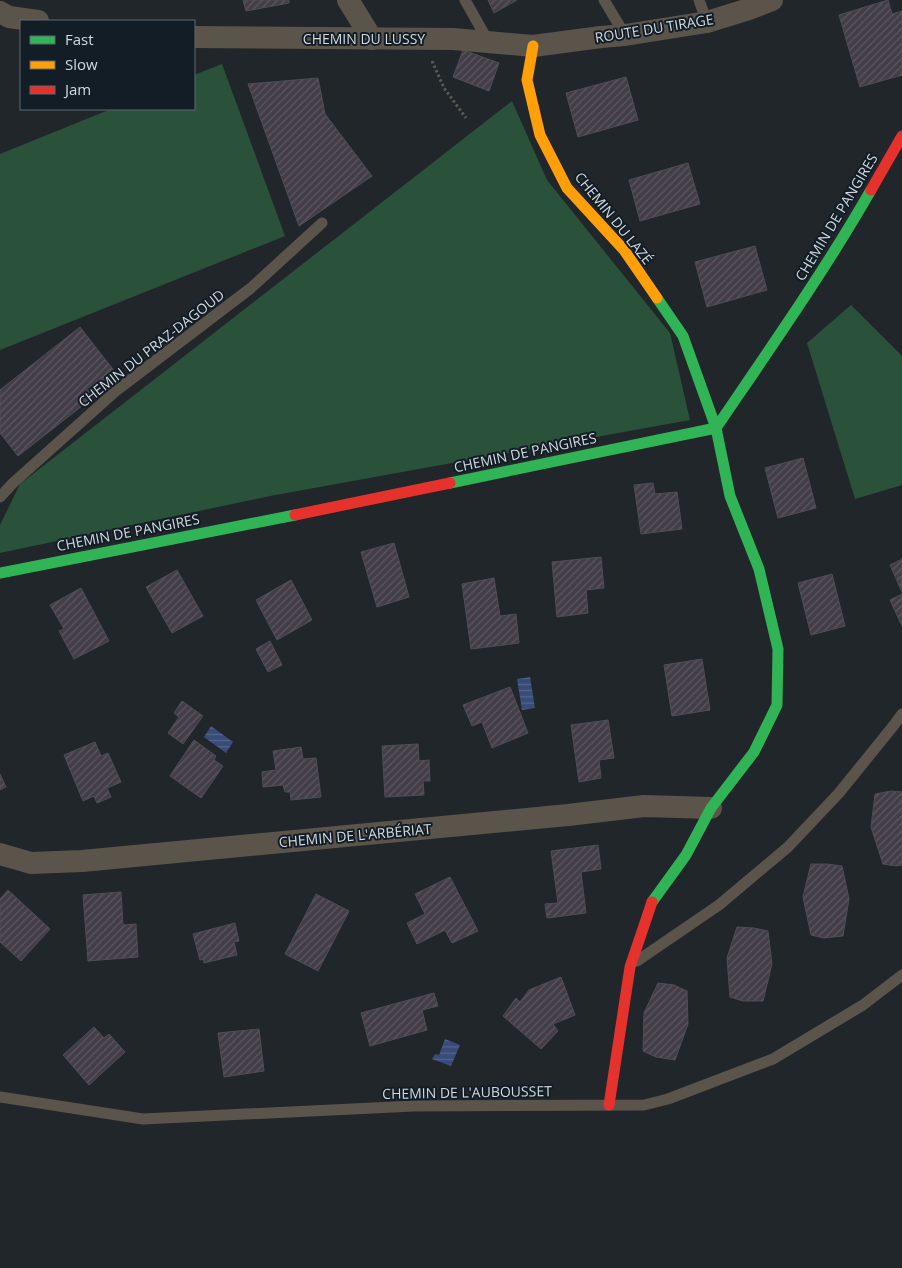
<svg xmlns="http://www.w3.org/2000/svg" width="902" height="1268" viewBox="0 0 902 1268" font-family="'Open Sans',sans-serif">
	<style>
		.grass { fill: #2a5139 }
		.water { fill: url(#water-rules) }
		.building { fill: url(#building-hatch); stroke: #4e4e53 }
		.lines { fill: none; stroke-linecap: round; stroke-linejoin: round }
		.path { stroke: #5b5954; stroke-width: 3; stroke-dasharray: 2.5 2.5; stroke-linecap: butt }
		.lane { stroke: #5b544a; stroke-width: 11 }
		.street { stroke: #5b544a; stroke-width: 22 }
		.fast { stroke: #30b455; stroke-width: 11 }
		.slow { stroke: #ff9f0a; stroke-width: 11 }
		.jam { stroke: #e5322d; stroke-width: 11 }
		.labels { text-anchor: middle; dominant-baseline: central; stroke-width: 4; stroke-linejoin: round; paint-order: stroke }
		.street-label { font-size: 14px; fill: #d3dae0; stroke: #131d26 }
	</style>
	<defs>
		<pattern id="water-rules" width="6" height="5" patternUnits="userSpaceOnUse" patternTransform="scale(1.25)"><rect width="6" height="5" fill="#384c79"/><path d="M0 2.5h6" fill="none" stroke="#54658c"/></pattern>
		<pattern id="building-hatch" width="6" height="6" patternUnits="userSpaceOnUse" patternTransform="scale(1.25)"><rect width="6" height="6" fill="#423d47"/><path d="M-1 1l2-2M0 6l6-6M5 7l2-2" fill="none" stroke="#5c5861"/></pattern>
	</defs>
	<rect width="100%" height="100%" fill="#21262b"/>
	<g class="grass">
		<polygon points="222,64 285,236 0,350 0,154 111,109 194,109 194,75"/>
		<polygon points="512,101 547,180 670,333 690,420 270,496 0,553 0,525 20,484"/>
		<polygon points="851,305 902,356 902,485 855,499 807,343"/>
	</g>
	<g class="water">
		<polygon points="530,677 535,708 522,710 517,679"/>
		<polygon points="211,726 233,742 226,753 204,737"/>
		<polygon points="445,1039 460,1045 451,1066 432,1059 435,1054 439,1055"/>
	</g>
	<g class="building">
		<polygon points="243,0 289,0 289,3 246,11"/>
		<polygon points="488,0 517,0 494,13"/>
		<polygon points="888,0 892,14 902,11 902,75 860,87 839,15"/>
		<polygon points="463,50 499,63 489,91 453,77"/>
		<polygon points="626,77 638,120 578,137 566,93"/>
		<polygon points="318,78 325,114 372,176 299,226 248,84"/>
		<polygon points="688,163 700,204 640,221 629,180"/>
		<polygon points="755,246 767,290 707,307 695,262"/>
		<polygon points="80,327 119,377 18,456 0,433 0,390"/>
		<polygon points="803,458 816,508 778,518 765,468"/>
		<polygon points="653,483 655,494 677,492 682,529 641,534 634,485"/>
		<polygon points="394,543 409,597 377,607 361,552"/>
		<polygon points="601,557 604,588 586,590 588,613 557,617 552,562"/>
		<polygon points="902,559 902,592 890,565"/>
		<polygon points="177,570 203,616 172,633 146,587"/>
		<polygon points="832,574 845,626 811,635 798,583"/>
		<polygon points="494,578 500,616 516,614 519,643 471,649 462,584"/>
		<polygon points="291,580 312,620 277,640 256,600"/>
		<polygon points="81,588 109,641 74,659 59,631 64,629 50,605"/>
		<polygon points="902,594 902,626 890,600"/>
		<polygon points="270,641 282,665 268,672 256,649"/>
		<polygon points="702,659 710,710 672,716 664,665"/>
		<polygon points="510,687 528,733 492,748 482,722 472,726 463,705"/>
		<polygon points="182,701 203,716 183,744 168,733 179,717 174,713"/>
		<polygon points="608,720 614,758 599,760 601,778 579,782 571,725"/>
		<polygon points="194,740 216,756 214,760 223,766 201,798 170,776"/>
		<polygon points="95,742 101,756 108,753 121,782 107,788 111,797 97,803 94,796 83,801 64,755"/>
		<polygon points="418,744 419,761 429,760 430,781 423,781 424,795 385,797 382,746"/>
		<polygon points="301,747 303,759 316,758 321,797 291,800 290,792 285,792 283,785 263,787 262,772 276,770 273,751"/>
		<polygon points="0,774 6,787 0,790"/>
		<polygon points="891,791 902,792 902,865 896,866 883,864 871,827 875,794"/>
		<polygon points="598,845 601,869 581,872 586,913 547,918 545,904 558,903 551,851"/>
		<polygon points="811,864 827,864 842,866 849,899 843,936 824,938 811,935 803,897"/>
		<polygon points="450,877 478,931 452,943 445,930 417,944 407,923 425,914 415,894"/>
		<polygon points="8,890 50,929 21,961 0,942 0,899"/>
		<polygon points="121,892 123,925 136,924 138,957 88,961 83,895"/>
		<polygon points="316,894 349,911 318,971 285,954"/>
		<polygon points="235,923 239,941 234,942 237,955 204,963 203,959 200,960 193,934"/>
		<polygon points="737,927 754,928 768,931 772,964 763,1001 743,1001 730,997 727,958"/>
		<polygon points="561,977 575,1015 553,1024 558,1031 541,1049 503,1016 516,998 520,1002 529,990"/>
		<polygon points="658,983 674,985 687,991 688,1024 675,1060 656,1057 643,1051 644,1013"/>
		<polygon points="434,993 438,1006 422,1010 427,1030 370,1046 361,1013"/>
		<polygon points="94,1027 104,1038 109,1034 125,1052 89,1085 63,1055"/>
		<polygon points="259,1029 264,1071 224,1077 218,1033"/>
	</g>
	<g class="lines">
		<polyline class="path" points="432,61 444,88 466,118"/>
		<g class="lane">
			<polyline points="465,0 488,41"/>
			<polyline points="604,0 625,35"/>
			<polyline points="699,0 707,22"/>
			<polyline points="0,497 13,483 117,390 251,288 322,223"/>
			<polyline points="637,961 719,905 788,847 839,793 894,725 902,714"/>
			<polyline points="0,1097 143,1119 414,1106 644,1105 668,1099 773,1059 863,1005 902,975"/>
		</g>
		<g class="street">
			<polyline points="348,0 372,39"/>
			<polyline points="0,12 9,17 38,21"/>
			<polyline points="194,37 453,39 533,46 601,37 625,35 707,22 749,9 772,0"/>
			<polyline points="0,854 31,863 82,861 568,815 644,806 711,808"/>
		</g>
		<g class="fast">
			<path d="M 450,483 L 716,428 C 769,350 824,272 871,190"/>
			<polyline points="0,573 295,515"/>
			<polyline points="652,902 686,855 711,808 754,752 777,705 778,649 759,569 730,496 716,428 683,336 657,298"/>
		</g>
		<polyline class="slow" points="533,46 527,80 540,135 567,188 624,250 657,298"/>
		<g class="jam">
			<polyline points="871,190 902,136"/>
			<polyline points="295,515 450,483"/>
			<polyline points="609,1105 630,967 652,902"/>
		</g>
	</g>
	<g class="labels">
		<g class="street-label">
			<text transform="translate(654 28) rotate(-9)">ROUTE DU TIRAGE</text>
			<text x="364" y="38">CHEMIN DU LUSSY</text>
			<text transform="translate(836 217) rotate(-59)">CHEMIN DE PANGIRES</text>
			<text transform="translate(614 218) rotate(51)">CHEMIN DU LAZÉ</text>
			<text transform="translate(151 348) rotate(-38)">CHEMIN DU PRAZ-DAGOUD</text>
			<text transform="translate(525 452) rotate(-12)">CHEMIN DE PANGIRES</text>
			<text transform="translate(128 532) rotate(-11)">CHEMIN DE PANGIRES</text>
			<text transform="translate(355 835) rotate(-5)">CHEMIN DE L'ARBÉRIAT</text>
			<text transform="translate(467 1092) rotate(-1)">CHEMIN DE L'AUBOUSSET</text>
		</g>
	</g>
	<rect x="20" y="20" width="175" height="90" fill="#131d26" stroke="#606970"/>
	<rect x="30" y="36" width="25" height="8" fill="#30b455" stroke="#606970"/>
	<text x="65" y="45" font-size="15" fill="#d3dae0">Fast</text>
	<rect x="30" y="61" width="25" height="8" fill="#ff9f0a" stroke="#606970"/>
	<text x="65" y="70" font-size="15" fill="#d3dae0">Slow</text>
	<rect x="30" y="86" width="25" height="8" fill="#e5322d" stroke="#606970"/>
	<text x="65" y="95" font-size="15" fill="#d3dae0">Jam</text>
</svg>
